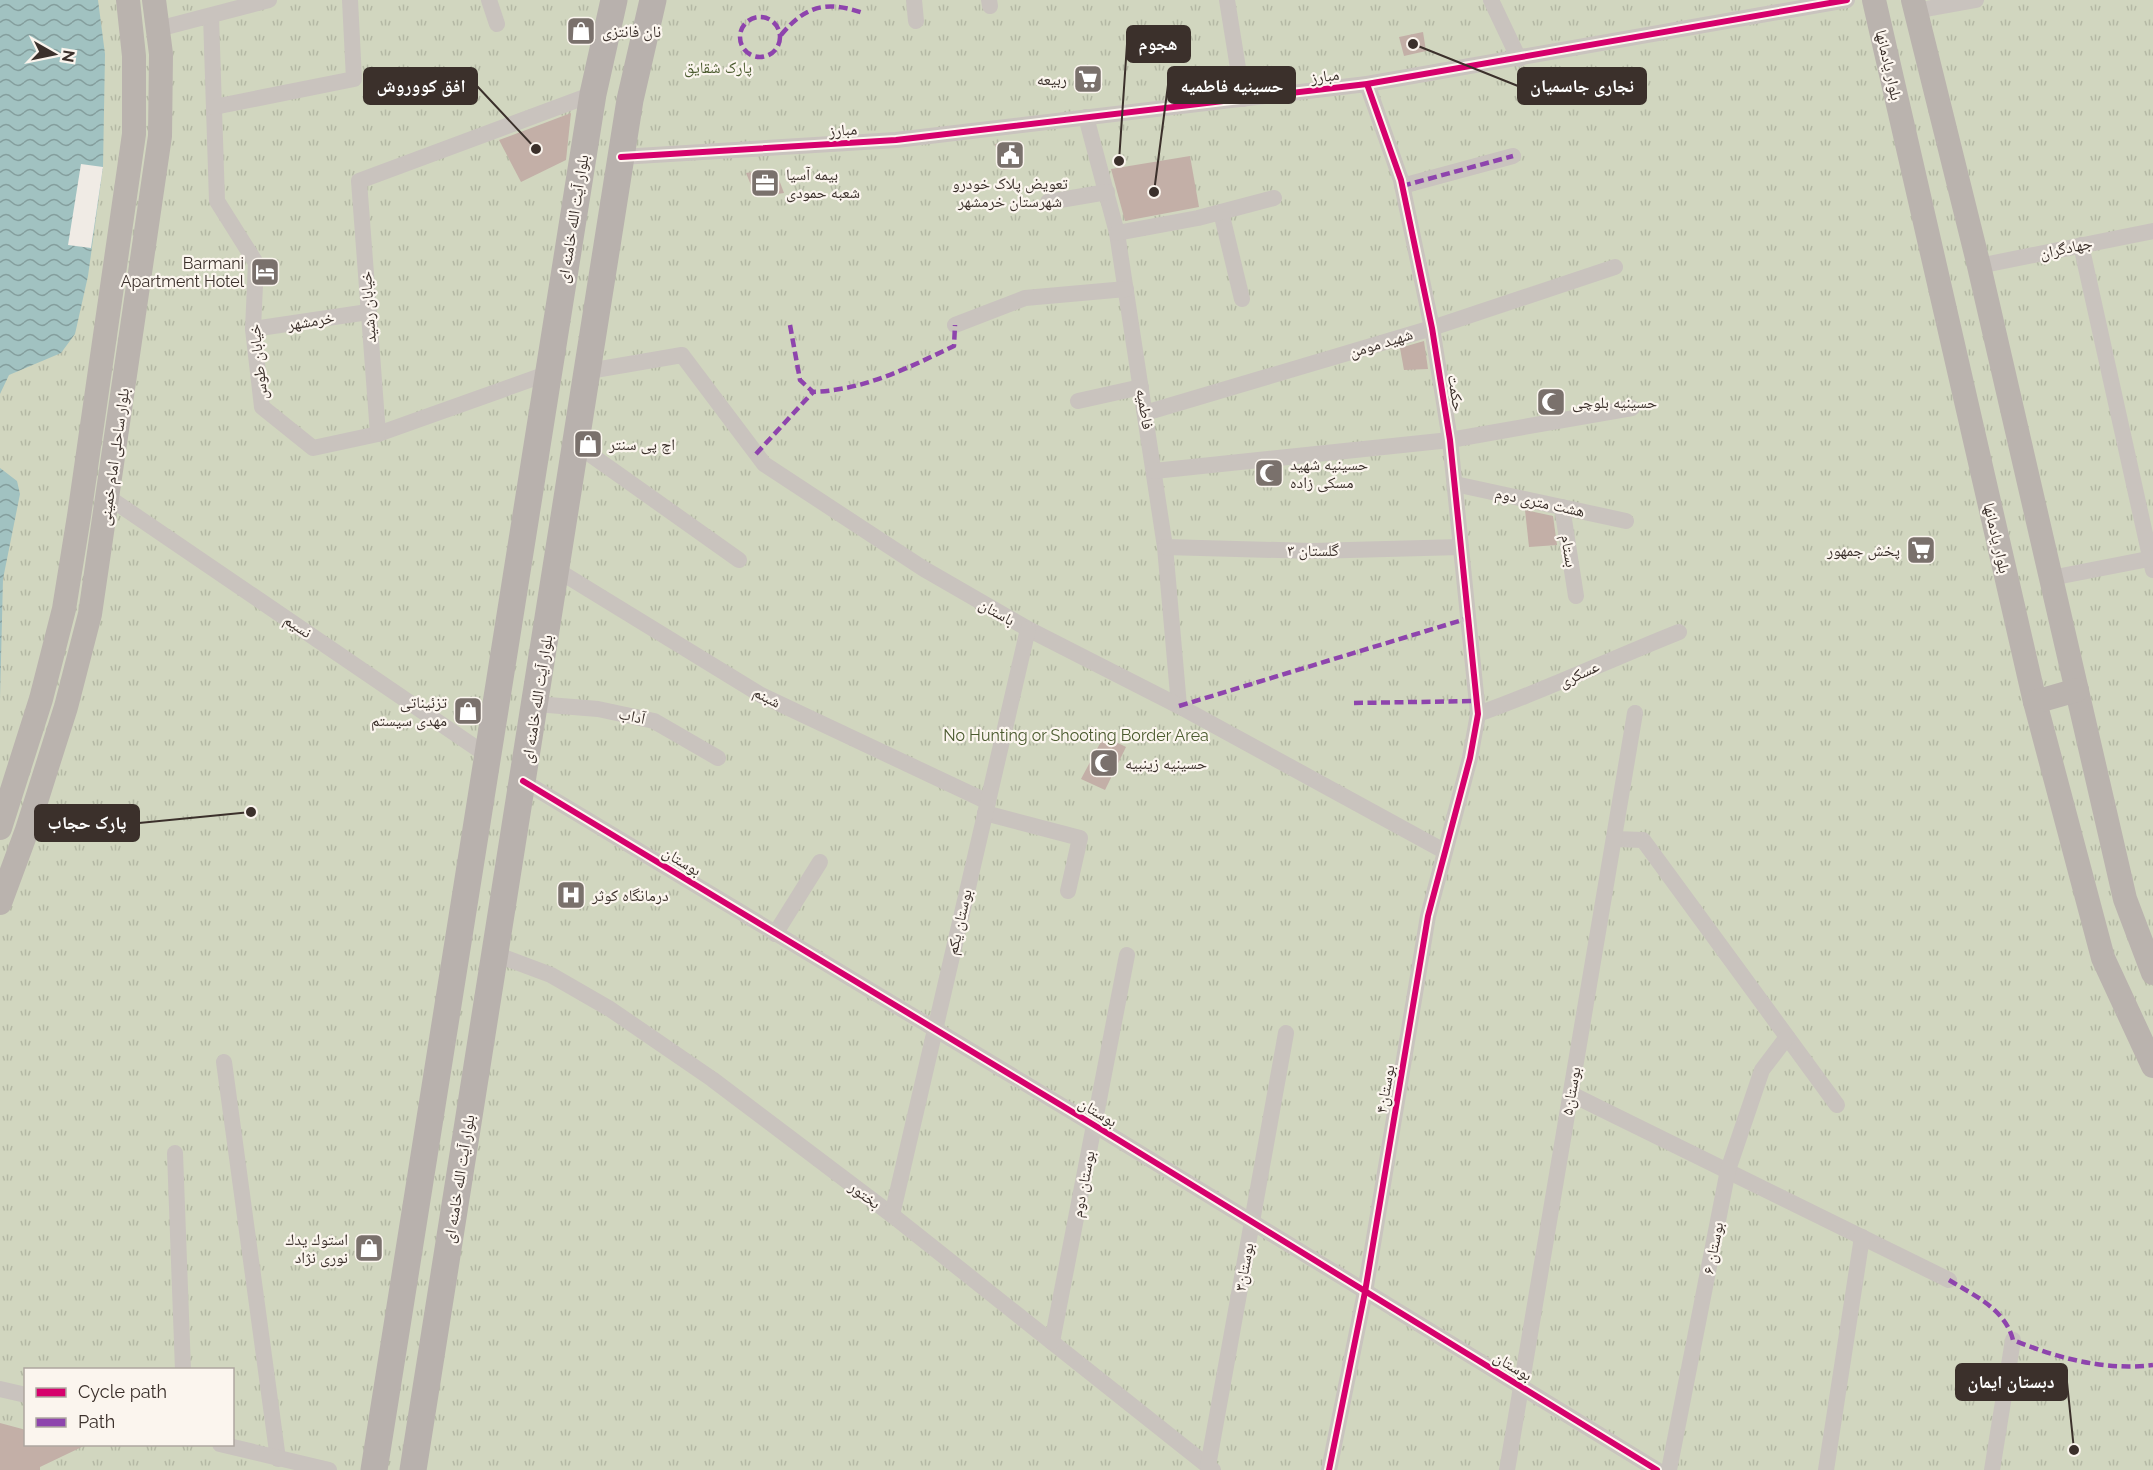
<svg xmlns="http://www.w3.org/2000/svg" width="2153" height="1470" viewBox="0 0 2153 1470" font-family="Raleway,'Noto Naskh Arabic',sans-serif">
	<style>
		.park { fill: url(#park-tufts); fill-rule: evenodd }
		.water { fill: url(#water-waves) }
		.pier { fill: #f0ebe5 }
		.building { fill: #c3afa7 }
		.lines { fill: none; stroke-linecap: round; stroke-linejoin: round }
		.minor { stroke: #c9c3be; stroke-width: 16 }
		.secondary { stroke: #bab3ae; stroke-width: 24 }
		.primary { stroke: #b8b1ad; stroke-width: 27 }
		.quiet { stroke: #8e44ad; stroke-width: 4.5; stroke-dasharray: 9 4.5; stroke-linecap: butt }
		.cycleway-casing { stroke: #fbf5ee; stroke-width: 10 }
		.cycleway { stroke: #d6006c; stroke-width: 6 }
		.labels { text-anchor: middle; dominant-baseline: central; stroke-width: 4.5; stroke-linejoin: round; paint-order: stroke }
		.poi-label { font-size: 16px; fill: #3b302b; stroke: #fbf5ee; text-anchor: start }
		.street-label { font-size: 16px; fill: #3b302b; stroke: #fbf5ee }
		.park-label { font-size: 16px; fill: #4a5a2e; stroke: #fbf5ee }
		.leader { fill: none; stroke: #3b302b; stroke-width: 2 }
		.callout-dot { fill: #3b302b; stroke: #fbf5ee; stroke-width: 2 }
		.callout { fill: #3b302b; stroke: #3b302b; stroke-width: 2 }
		.callout-label { font-size: 18px; text-anchor: middle; font-weight: bold; fill: #fff }
	</style>
	<defs>
		<pattern id="park-tufts" width="24" height="20" patternUnits="userSpaceOnUse" patternTransform="scale(1.5)"><rect width="24" height="20" fill="#d1d6bf"/><path d="M3 7l-1-3M5 7V3M7 7l1-3M15 17l-1-3M17 17v-4M19 17l1-3" fill="none" stroke="#b4b8a4"/></pattern>
		<pattern id="water-waves" width="16" height="10" patternUnits="userSpaceOnUse" patternTransform="scale(1.5)"><rect width="16" height="10" fill="#a1c2c1"/><path d="M0 5q4-4 8 0t8 0" fill="none" stroke="#849e9d"/></pattern>
	</defs>
	<rect width="100%" height="100%" fill="#f0ebe5"/>
	<path class="park" d="M 0,0 L 2153,0 L 2153,1470 L 0,1470 ZM 26,1370 L 232,1370 L 232,1444 L 26,1444 Z"/>
	<g class="water">
		<polygon points="0,0 98,0 105,54 103,167 88,276 75,334 61,353 9,375 0,394"/>
		<polygon points="0,468 17,481 20,494 3,579 0,699"/>
	</g>
	<polygon class="pier" points="81,164 103,167 91,248 68,245"/>
	<g class="building">
		<polygon points="1423,32 1426,51 1404,56 1399,37"/>
		<polygon points="1098,69 1099,86 1078,88 1076,72"/>
		<polygon points="571,113 566,160 521,182 499,140"/>
		<polygon points="1021,141 1022,167 1003,170 995,144"/>
		<polygon points="1190,156 1199,207 1125,221 1111,169"/>
		<polygon points="775,169 784,193 756,197 746,173"/>
		<polygon points="1424,341 1428,369 1404,370 1400,348"/>
		<polygon points="1279,468 1280,482 1258,484 1258,471"/>
		<polygon points="1525,510 1553,516 1557,545 1529,547"/>
		<polygon points="1104,736 1126,747 1105,790 1081,779"/>
		<polygon points="0,1423 26,1430 26,1444 88,1444 40,1467 40,1470 0,1470"/>
	</g>
	<g class="lines">
		<g class="minor">
			<polyline points="489,0 497,24"/>
			<polyline points="914,0 916,21"/>
			<polyline points="989,0 990,6"/>
			<polyline points="1227,0 1243,99"/>
			<polyline points="1491,0 1519,59"/>
			<polyline points="1915,11 1976,0"/>
			<polyline points="211,16 217,201 256,263 253,329 262,407 313,448 378,434 549,373"/>
			<polyline points="158,29 269,0"/>
			<polyline points="214,107 354,79 350,0"/>
			<polyline points="1086,117 1117,233 1165,547 1179,706"/>
			<polyline points="621,157 896,140 1367,84 1847,0"/>
			<polyline points="1402,186 1513,156"/>
			<polyline points="1048,202 1107,192"/>
			<polyline points="1221,212 1242,299"/>
			<polyline points="1117,233 1198,218 1274,198"/>
			<polyline points="2081,245 2153,570"/>
			<polyline points="1979,266 2153,231"/>
			<polyline points="955,325 1025,298 1126,289"/>
			<polyline points="253,329 368,312"/>
			<polyline points="589,371 682,355 764,464 924,569 1028,629 1179,706 1444,851"/>
			<polyline points="1078,401 1141,387"/>
			<polyline points="1145,413 1432,328 1615,267"/>
			<polyline points="378,434 359,181 593,94"/>
			<polyline points="577,445 739,560"/>
			<polyline points="1154,471 1450,440 1632,408"/>
			<polyline points="1455,484 1626,521"/>
			<polyline points="108,497 488,756"/>
			<polyline points="1562,507 1576,596"/>
			<polyline points="1165,547 1312,551 1461,547"/>
			<polyline points="557,570 761,695 988,802"/>
			<polyline points="2051,578 2153,558"/>
			<polyline points="536,704 598,709 654,721 718,758"/>
			<path d="M 1478,714 C 1546,690 1611,659 1679,632"/>
			<polyline points="523,781 1094,1125 1657,1470"/>
			<polyline points="985,813 1080,838 1068,891"/>
			<polyline points="1614,839 1643,840 1837,1105"/>
			<polyline points="775,934 820,862"/>
			<polyline points="495,954 551,975 610,1009 712,1079 892,1215 1213,1470"/>
			<polyline points="224,1062 278,1459"/>
			<polyline points="1571,1094 1949,1280"/>
			<polyline points="175,1153 183,1370"/>
			<polyline points="892,1215 1028,629"/>
			<polyline points="1052,1342 1127,955"/>
			<polyline points="0,1389 26,1395"/>
			<polyline points="220,1444 329,1470"/>
			<polyline points="1208,1466 1286,1033"/>
			<polyline points="1329,1470 1365,1292 1428,916 1470,758 1478,714 1450,440 1432,328 1401,180 1367,84"/>
			<polyline points="1507,1470 1635,713"/>
			<polyline points="1669,1470 1728,1170 1762,1070 1787,1037"/>
			<polyline points="1826,1470 1862,1237"/>
			<polyline points="1992,1470 2013,1340"/>
		</g>
		<g class="secondary">
			<polyline points="1874,0 2035,702 2103,958 2153,1066"/>
			<polyline points="1913,0 1979,266 2125,899 2153,973"/>
			<polyline points="2035,702 2077,690"/>
			<polyline points="0,828 41,699 64,609 79,516 134,134 134,56 128,0"/>
			<polyline points="0,903 27,830 66,707 90,614 160,136 161,54 154,0"/>
		</g>
		<g class="primary">
			<polyline points="374,1470 593,94 614,0"/>
			<polyline points="413,1470 630,100 653,0"/>
		</g>
		<g class="quiet">
			<circle cx="760" cy="37" r="20"/>
			<path d="M 781,35 C 805,6 826,0 863,13"/>
			<polyline points="1402,186 1513,156"/>
			<path d="M 790,325 L 800,380 L 813,392 C 864,390 908,368 954,346 L 955,325"/>
			<polyline points="756,454 813,392"/>
			<polyline points="1354,703 1477,701"/>
			<polyline points="1179,706 1469,618"/>
			<path d="M 1949,1280 C 1975,1296 2005,1309 2013,1340 C 2058,1358 2104,1371 2153,1365"/>
		</g>
		<g class="cycleway-casing">
			<g id="cycleway">
				<polyline points="621,157 896,140 1367,84 1847,0"/>
				<polyline points="523,781 1094,1125 1657,1470"/>
				<polyline points="1329,1470 1365,1292 1428,916 1470,758 1478,714 1450,440 1432,328 1401,180 1367,84"/>
			</g>
		</g>
		<use href="#cycleway" class="cycleway"/>
	</g>
	<defs>
		<g id="shop-square" transform="scale(1.5)"><rect x="-9" y="-9" width="18" height="18" rx="4" fill="#7a716c" stroke="#fbf5ee"/><path d="M-5-2.5h2.3a2.7 3.5 0 0 1 5.4 0H5L5.5 6h-11ZM-1.5-2.5h3a1.5 2.3 0 0 0-3 0Z" fill="#fff"/></g>
		<g id="supermarket-square" transform="scale(1.5)"><rect x="-9" y="-9" width="18" height="18" rx="4" fill="#7a716c" stroke="#fbf5ee"/><path d="M-6-5.5h2.5l.6 2H6L4.5 2H-2.5L-4.4-4H-6ZM-1.5 3.2a1.3 1.3 0 1 0 .1 0ZM3 3.2a1.3 1.3 0 1 0 .1 0Z" fill="#fff"/></g>
		<g id="civic-square" transform="scale(1.5)"><rect x="-9" y="-9" width="18" height="18" rx="4" fill="#7a716c" stroke="#fbf5ee"/><path d="M-.6-6.5H3V-4.5H.6V-3L4-1V1h2V6H-6V1h2V-1L-.6-3ZM-1.2 2.5V6h2.4V2.5Z" fill="#fff"/></g>
		<g id="office-square" transform="scale(1.5)"><rect x="-9" y="-9" width="18" height="18" rx="4" fill="#7a716c" stroke="#fbf5ee"/><path d="M-6-3h4V-5.5h4V-3h4V5H-6ZM-1-4.5V-3h2v-1.5ZM-6 0V1H6V0Z" fill="#fff"/></g>
		<g id="hotel-square" transform="scale(1.5)"><rect x="-9" y="-9" width="18" height="18" rx="4" fill="#7a716c" stroke="#fbf5ee"/><path d="M-6-4.5h1.5V1H6V5H4.5V3h-9V5H-6ZM-4 0a1.8 1.8 0 1 1 3.6 0ZM.5 0V-2.5h3Q6-2.5 6 0Z" fill="#fff"/></g>
		<g id="mosque-square" transform="scale(1.5)"><rect x="-9" y="-9" width="18" height="18" rx="4" fill="#7a716c" stroke="#fbf5ee"/><path d="M3.5-4.9A6 6 0 1 0 3.5 4.9A5 5 0 1 1 3.5-4.9Z" fill="#fff"/></g>
		<g id="hospital-square" transform="scale(1.5)"><rect x="-9" y="-9" width="18" height="18" rx="4" fill="#7a716c" stroke="#fbf5ee"/><path d="M-5-5h3v3.5h4V-5h3V5h-3V1.5h-4V5h-3Z" fill="#fff"/></g>
	</defs>
	<g fill-rule="evenodd">
		<use href="#shop-square" x="581" y="31"/>
		<use href="#supermarket-square" x="1088" y="79"/>
		<use href="#civic-square" x="1010" y="155"/>
		<use href="#office-square" x="765" y="183"/>
		<use href="#hotel-square" x="265" y="272"/>
		<use href="#mosque-square" x="1551" y="402"/>
		<use href="#shop-square" x="588" y="444"/>
		<use href="#mosque-square" x="1269" y="473"/>
		<use href="#supermarket-square" x="1921" y="550"/>
		<use href="#shop-square" x="468" y="711"/>
		<use href="#mosque-square" x="1104" y="763"/>
		<use href="#hospital-square" x="571" y="895"/>
		<use href="#shop-square" x="369" y="1248"/>
	</g>
	<g class="labels">
		<g class="poi-label">
			<text x="602" y="31">نان فانتزی</text>
			<text x="1067" y="79" text-anchor="end">ربیعه</text>
			<text x="786" y="174">بیمه آسیا<tspan x="786" dy="18">شعبه حمودی</tspan></text>
			<text x="1010" y="183" text-anchor="middle">تعویض پلاک خودرو<tspan x="1010" dy="18">شهرستان خرمشهر</tspan></text>
			<text x="244" y="263" text-anchor="end">Barmani<tspan x="244" dy="18">Apartment Hotel</tspan></text>
			<text x="1572" y="402">حسینیه بلوچی</text>
			<text x="609" y="444">اچ پی سنتر</text>
			<text x="1290" y="464">حسینیه شهید<tspan x="1290" dy="18">مسکی زاده</tspan></text>
			<text x="1900" y="550" text-anchor="end">پخش جمهور</text>
			<text x="447" y="702" text-anchor="end">تزئیناتی<tspan x="447" dy="18">مهدی سیستم</tspan></text>
			<text x="1125" y="763">حسینیه زینبیه</text>
			<text x="592" y="895">درمانگاه کوثر</text>
			<text x="348" y="1239" text-anchor="end">استوك يدك<tspan x="348" dy="18">نوری نژاد</tspan></text>
		</g>
		<g class="street-label">
			<text transform="translate(1889 65) rotate(77)">بلوار یادمانها</text>
			<text transform="translate(1325 76) rotate(-7)">مبارز</text>
			<text transform="translate(843 130) rotate(-4)">مبارز</text>
			<text transform="translate(573 219) rotate(-81)">بلوار آیت الله خامنه ای</text>
			<text transform="translate(2066 248) rotate(-12)">جهادگران</text>
			<text transform="translate(368 307) rotate(-94)">خیابان رشید</text>
			<text transform="translate(311 321) rotate(-9)">خرمشهر</text>
			<text transform="translate(1381 343) rotate(-17)">شهید مومن</text>
			<text transform="translate(258 362) rotate(-96)">خیابان طوس</text>
			<text transform="translate(1456 393) rotate(81)">حکمت</text>
			<text transform="translate(1145 409) rotate(81)">فاطمیه</text>
			<text transform="translate(114 457) rotate(-82)">بلوار ساحلی امام خمینی</text>
			<text transform="translate(1540 502) rotate(12)">هشت متری دوم</text>
			<text transform="translate(1997 538) rotate(77)">بلوار یادمانها</text>
			<text x="1313" y="550">گلستان ۳</text>
			<text transform="translate(1569 551) rotate(81)">بستام</text>
			<text transform="translate(997 612) rotate(30)">باستان</text>
			<text transform="translate(298 626) rotate(34)">نسیم</text>
			<text transform="translate(1579 674) rotate(-25)">عسکری</text>
			<text transform="translate(767 697) rotate(27)">شبنم</text>
			<text transform="translate(537 699) rotate(-81)">بلوار آیت الله خامنه ای</text>
			<text transform="translate(632 716) rotate(12)">آداب</text>
			<text transform="translate(682 861) rotate(31)">بوستان</text>
			<text transform="translate(959 922) rotate(-77)">بوستان یکم</text>
			<text transform="translate(1385 1089) rotate(-80)">بوستان۴</text>
			<text transform="translate(1571 1091) rotate(-80)">بوستان۵</text>
			<text transform="translate(1098 1112) rotate(31)">بوستان</text>
			<text transform="translate(459 1179) rotate(-81)">بلوار آیت الله خامنه ای</text>
			<text transform="translate(1083 1184) rotate(-79)">بوستان دوم</text>
			<text transform="translate(865 1195) rotate(37)">بختور</text>
			<text transform="translate(1713 1248) rotate(-79)">بوستان ۶</text>
			<text transform="translate(1244 1267) rotate(-80)">بوستان۳</text>
			<text transform="translate(1513 1366) rotate(31)">بوستان</text>
		</g>
		<g class="park-label">
			<text x="718" y="67">پارک شقایق</text>
			<text x="1076" y="735">No Hunting or Shooting Border Area</text>
		</g>
	</g>
	<path class="leader" d="M1119 161L1127 44M1154 192L1168 85M1413 44L1518 86M536 149L477 86M251 812L139 823M2074 1450L2067 1382"/>
	<g class="callout-dot">
		<circle cx="1119" cy="161" r="6"/>
		<circle cx="1154" cy="192" r="6"/>
		<circle cx="1413" cy="44" r="6"/>
		<circle cx="536" cy="149" r="6"/>
		<circle cx="251" cy="812" r="6"/>
		<circle cx="2074" cy="1450" r="6"/>
	</g>
	<g class="callout">
		<rect x="1127" y="26" width="63" height="36" rx="6"/>
		<rect x="1168" y="67" width="127" height="36" rx="6"/>
		<rect x="1518" y="68" width="128" height="36" rx="6"/>
		<rect x="364" y="68" width="113" height="36" rx="6"/>
		<rect x="35" y="805" width="104" height="36" rx="6"/>
		<rect x="1956" y="1364" width="111" height="36" rx="6"/>
	</g>
	<g class="callout-label">
		<text x="1158" y="50">هجوم</text>
		<text x="1232" y="92">حسینیه فاطمیه</text>
		<text x="1582" y="92">نجاری جاسمیان</text>
		<text x="421" y="92">افق کووروش</text>
		<text x="87" y="829">پارک حجاب</text>
		<text x="2011" y="1388">دبستان ایمان</text>
	</g>
	<rect x="24" y="1368" width="210" height="78" fill="#fbf5ee" stroke="#aea6a0" stroke-width="1.5"/>
	<rect x="36" y="1388" width="30" height="9" fill="#d6006c" stroke="#aea6a0" stroke-width="1.5"/>
	<text x="78" y="1398" font-size="18" fill="#3b302b">Cycle path</text>
	<rect x="36" y="1418" width="30" height="9" fill="#8e44ad" stroke="#aea6a0" stroke-width="1.5"/>
	<text x="78" y="1428" font-size="18" fill="#3b302b">Path</text>
	<g transform="translate(54 54) rotate(99)" stroke="#fbf5ee" stroke-width="4.5" paint-order="stroke">
	<path d="M0-4.5L10 22L0 15L-10 22Z" fill="#3b302b"/>
	<text y="-9" font-size="16" font-weight="bold" text-anchor="middle" fill="#3b302b">N</text>
	</g>
</svg>
